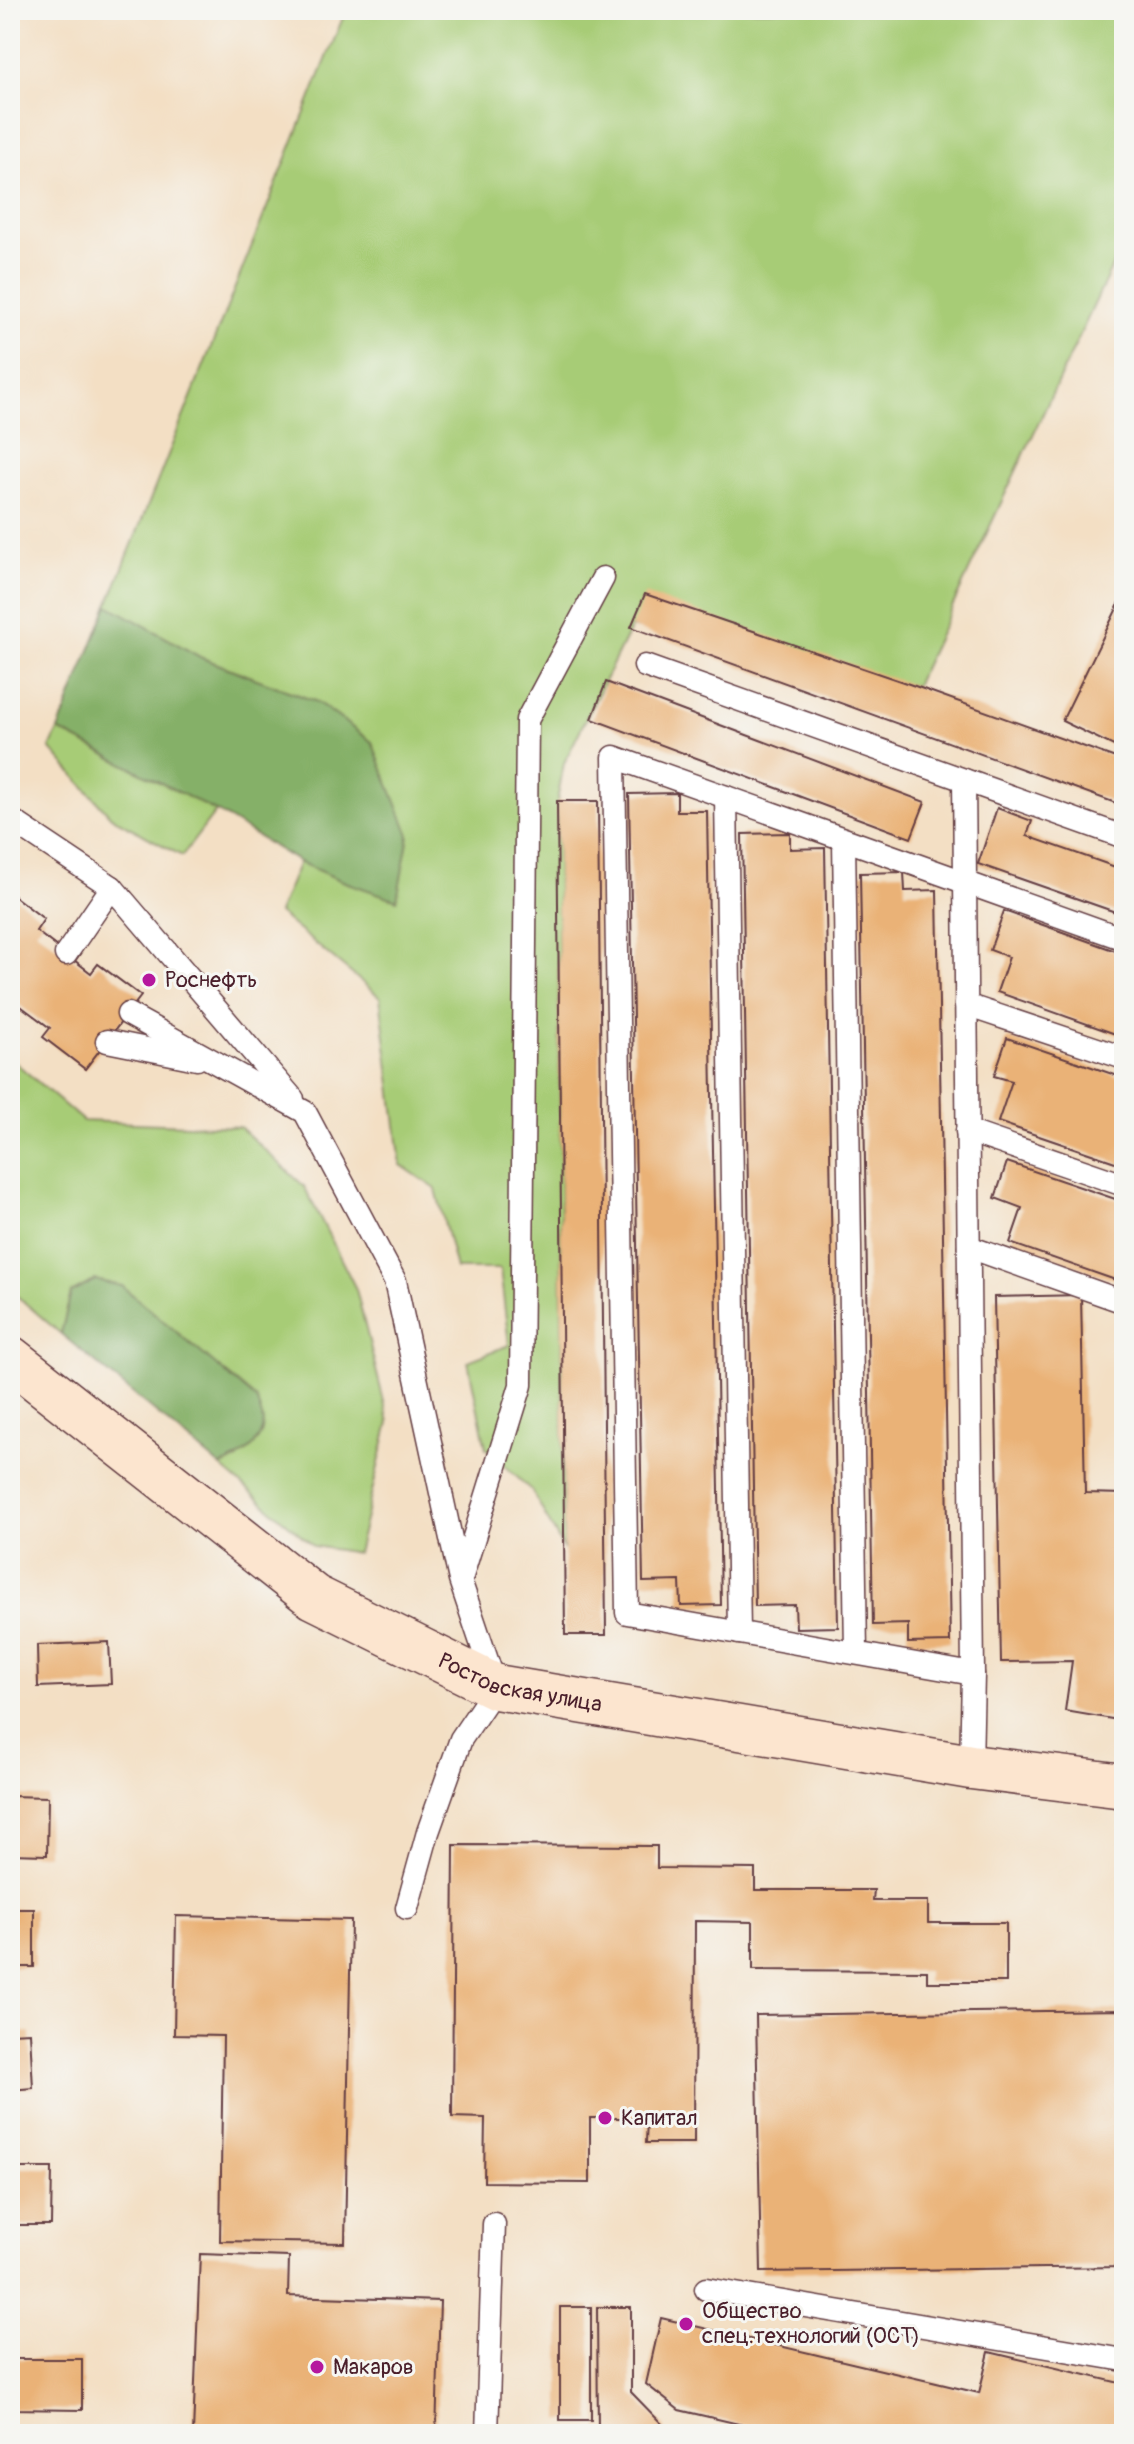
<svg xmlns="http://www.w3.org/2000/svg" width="1134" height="2444" viewBox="0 0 1134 2444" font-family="Pangolin,sans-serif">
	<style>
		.green { fill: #a7cc76; stroke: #787650; stroke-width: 2 }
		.forest { fill: #85b067; stroke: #686849; stroke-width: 2 }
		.building { fill: #eab277 }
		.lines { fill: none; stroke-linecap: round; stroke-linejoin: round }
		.lane-casing { stroke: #633c42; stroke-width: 25 }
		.secondary-casing { stroke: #633c42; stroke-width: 47 }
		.lane { stroke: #fff; stroke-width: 22 }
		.secondary { stroke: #fce5cf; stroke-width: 44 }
		.poi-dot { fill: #b5179e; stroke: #f6f6f2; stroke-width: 3 }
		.labels { text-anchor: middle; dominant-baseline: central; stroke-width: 6; stroke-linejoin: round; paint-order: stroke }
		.poi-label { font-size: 22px; fill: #4a1f2b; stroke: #f6f6f2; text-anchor: start }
		.street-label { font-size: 22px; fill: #4a1f2b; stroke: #f6f6f2 }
	</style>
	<rect width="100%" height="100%" fill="#f6f6f2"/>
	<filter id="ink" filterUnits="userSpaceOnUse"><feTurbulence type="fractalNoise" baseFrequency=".0125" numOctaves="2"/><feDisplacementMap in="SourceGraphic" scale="16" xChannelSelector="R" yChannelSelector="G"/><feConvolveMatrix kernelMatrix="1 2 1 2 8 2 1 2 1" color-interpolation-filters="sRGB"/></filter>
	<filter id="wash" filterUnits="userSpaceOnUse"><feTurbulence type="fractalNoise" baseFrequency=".006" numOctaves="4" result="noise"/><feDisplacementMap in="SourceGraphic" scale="32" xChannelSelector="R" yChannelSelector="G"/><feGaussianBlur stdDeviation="1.8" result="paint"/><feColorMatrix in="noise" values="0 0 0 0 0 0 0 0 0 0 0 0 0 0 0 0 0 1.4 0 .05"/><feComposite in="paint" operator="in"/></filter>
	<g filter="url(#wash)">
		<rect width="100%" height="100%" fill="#f3dfc4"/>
		<g class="green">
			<polygon points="346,10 1124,10 1124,241 915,686 631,627 564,763 557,801 564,1550 532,1491 486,1448 468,1361 509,1345 500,1269 456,1269 436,1189 401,1165 380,997 278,913 299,862 345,882 397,899 317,702 202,658 108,605"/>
			<polygon points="58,730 216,811 182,856 111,817 50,748"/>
			<polygon points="10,1058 83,1121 240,1127 304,1186 356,1289 389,1422 357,1553 314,1546 220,1466 238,1460 71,1293 61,1334 10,1290 10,1249 13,1246 10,1201"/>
		</g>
		<g class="forest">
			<polygon points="108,605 202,658 317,702 372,742 409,835 397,900 345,882 299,862 216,811 58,730"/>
			<path d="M 95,1280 L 122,1286 L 256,1399 C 258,1406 263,1417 263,1423 C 262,1446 238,1460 220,1466 L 61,1334 L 71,1293 Z"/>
		</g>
		<g id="blocks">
			<g class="building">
				<polygon points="645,594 915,686 1124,761 1124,806 631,627"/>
				<polygon points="1120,602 1124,604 1124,751 1062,721"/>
				<polygon points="606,682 925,802 911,838 592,719"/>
				<polygon points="677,793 677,811 707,811 721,1605 681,1606 680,1581 643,1582 629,794"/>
				<polygon points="557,801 598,801 606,1635 565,1635"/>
				<polygon points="997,808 1032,821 1027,836 1124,870 1124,915 978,864"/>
				<polygon points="790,833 790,849 825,848 838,1627 796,1628 795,1605 755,1606 742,834"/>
				<polygon points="904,872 905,891 937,890 950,1642 908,1643 908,1624 873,1625 860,873"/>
				<polygon points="10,893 44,919 36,931 91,973 98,964 141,996 85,1069 43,1037 50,1028 10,998"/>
				<polygon points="1004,911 1124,954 1124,1037 997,992 1009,957 990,950"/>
				<polygon points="1007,1038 1124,1078 1124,1165 998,1122 1012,1081 994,1076"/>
				<polygon points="1007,1162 1124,1202 1124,1283 1010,1243 1022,1208 995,1198"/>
				<polygon points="1081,1295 1085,1493 1124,1494 1124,1721 1065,1711 1072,1661 1001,1662 994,1297"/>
				<polygon points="109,1642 111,1684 38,1687 37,1645"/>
				<polygon points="10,1796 48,1797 47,1855 10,1854"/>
				<polygon points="454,1845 657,1846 657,1868 755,1869 755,1890 874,1890 873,1901 928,1901 928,1923 1006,1923 1006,1982 927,1982 927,1971 753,1970 753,1922 695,1921 694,2143 646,2143 647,2118 590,2118 590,2183 484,2182 485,2118 452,2117"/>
				<rect x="10" y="1909" width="24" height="58"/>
				<polygon points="176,1916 351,1920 345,2243 220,2241 223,2036 174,2035"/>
				<polygon points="1124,2010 1124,2267 761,2272 756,2015"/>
				<polygon points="30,2032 33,2088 10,2090 10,2033"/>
				<polygon points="10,2168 52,2168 51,2225 10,2225"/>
				<polygon points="200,2254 289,2257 288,2296 440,2301 436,2434 193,2434"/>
				<rect x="560" y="2307" width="31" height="113"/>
				<polygon points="597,2307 631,2307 631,2392 664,2426 666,2434 598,2434"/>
				<polygon points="661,2318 979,2393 989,2352 1124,2384 1124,2434 782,2434 679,2410 646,2384"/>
				<polygon points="10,2359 82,2359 82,2410 10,2409"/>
			</g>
		</g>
	</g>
	<g filter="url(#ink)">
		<use href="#blocks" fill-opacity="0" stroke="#633c42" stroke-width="2"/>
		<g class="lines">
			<g class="lane-casing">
				<g id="lane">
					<polyline points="645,666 1124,837"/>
					<polyline points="964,780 973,1674 971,1767"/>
					<polyline points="726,797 739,1633"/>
					<polyline points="10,819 112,887 66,954"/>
					<polyline points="844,840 856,1653"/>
					<polyline points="112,887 293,1099"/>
					<polyline points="966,1005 1124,1058"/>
					<polyline points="128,1014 305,1112 395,1281 460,1580 496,1687 461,1739 428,1832 407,1908"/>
					<polyline points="107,1041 197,1059"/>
					<polyline points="967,1131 1124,1185"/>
					<polyline points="969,1247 1124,1302"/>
					<polyline points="462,1576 521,1385 527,720 603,578"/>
					<polyline points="973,1674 627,1613 614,757 1124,939"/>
					<polyline points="706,2289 1124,2360"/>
					<polyline points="487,2434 494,2224"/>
				</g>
			</g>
			<g class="secondary-casing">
				<g id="secondary">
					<path id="s1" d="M 10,1358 L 314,1597 L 496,1687 L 971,1767 L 1124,1786"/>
				</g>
			</g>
			<use href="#lane" class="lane"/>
			<use href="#secondary" class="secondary"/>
		</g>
	</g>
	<g class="poi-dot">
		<circle cx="149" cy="980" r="8"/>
		<circle cx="605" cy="2118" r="8"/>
		<circle cx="686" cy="2324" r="8"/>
		<circle cx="317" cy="2367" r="8"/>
	</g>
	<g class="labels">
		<g class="poi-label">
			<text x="165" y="980">Роснефть</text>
			<text x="621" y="2118">Капитал</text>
			<text x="702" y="2311">Общество<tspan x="702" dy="25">спец.технологий (ОСТ)</tspan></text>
			<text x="333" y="2367">Макаров</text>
		</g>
		<g class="street-label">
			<text stroke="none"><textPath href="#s1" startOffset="612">Ростовская улица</textPath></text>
		</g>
	</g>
	<rect width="1134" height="2444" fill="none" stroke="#f6f6f2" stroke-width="40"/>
</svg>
